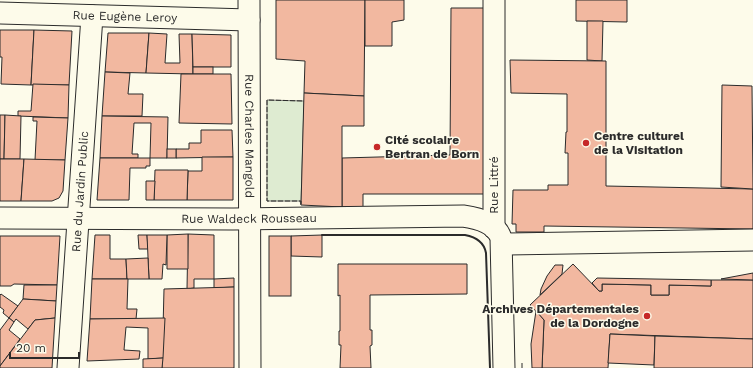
<svg xmlns="http://www.w3.org/2000/svg" width="753" height="368" viewBox="0 0 753 368" font-family="'Work Sans',sans-serif">
	<style>
		.green { fill: #deebd1; stroke: #74746e }
		.building { fill: #f2b8a0; stroke: #2b2b2b }
		.lines { fill: none; stroke-linecap: round; stroke-linejoin: round }
		.minor-casing { stroke: #2b2b2b; stroke-width: 23 }
		.minor { stroke: #fdfbea; stroke-width: 21 }
		.fence { stroke: #2b2b2b; stroke-width: 1; stroke-dasharray: 5 2; stroke-linecap: butt }
		.wall { stroke: #2b2b2b; stroke-width: 2 }
		.poi-dot { fill: #c62828; stroke: #fdfbea; stroke-width: 1.5 }
		.labels { text-anchor: middle; dominant-baseline: central; stroke-width: 3; stroke-linejoin: round; paint-order: stroke }
		.street-label { font-size: 12px; fill: #2b2b2b; stroke: #fdfbea }
		.poi-label { font-size: 12px; font-weight: bold; fill: #2b2b2b; stroke: #fdfbea; text-anchor: start }
	</style>
	<rect width="100%" height="100%" fill="#fdfbea"/>
	<polygon class="green" points="267,100 304,101 301,205 300,201 267,201"/>
	<g class="building">
		<polygon points="276,0 365,0 364,96 304,93 305,61 276,59"/>
		<polygon points="365,0 404,0 404,20 392,22 392,46 365,46"/>
		<polygon points="576,0 627,0 627,22 576,21"/>
		<polygon points="451,8 485,8 487,194 363,194 363,207 342,207 342,158 450,155"/>
		<polygon points="587,21 603,21 602,61 587,60"/>
		<polygon points="0,30 34,30 31,85 1,84 2,57 0,57"/>
		<polygon points="34,30 72,31 69,85 31,85"/>
		<polygon points="108,33 149,33 146,73 105,72"/>
		<polygon points="149,33 167,34 165,63 180,63 179,34 192,34 193,74 146,73"/>
		<polygon points="192,34 231,35 231,67 193,67"/>
		<polygon points="510,60 606,61 606,186 753,189 753,229 544,226 544,232 516,232 516,224 512,224 513,190 548,190 548,185 568,185 568,153 565,153 566,132 567,132 567,94 511,93"/>
		<rect x="193" y="67" width="20" height="7"/>
		<polygon points="105,72 130,73 128,94 143,94 142,116 102,116"/>
		<polygon points="181,74 231,74 232,124 179,123"/>
		<polygon points="33,84 69,85 68,118 18,116 18,111 31,111"/>
		<polygon points="722,85 752,86 753,189 721,187"/>
		<polygon points="304,93 364,96 364,126 342,126 342,207 301,205"/>
		<polygon points="0,115 5,115 4,159 0,159"/>
		<polygon points="5,115 21,116 20,159 4,159"/>
		<polygon points="102,116 168,117 167,158 150,158 151,123 134,123 132,154 138,154 138,158 100,158"/>
		<polygon points="33,117 68,118 65,160 35,160 37,121 33,121"/>
		<polygon points="201,130 232,130 233,157 176,158 176,149 189,149 189,143 201,143"/>
		<rect x="167" y="149" width="9" height="9"/>
		<polygon points="202,157 233,157 233,200 187,200 188,171 202,171"/>
		<polygon points="100,158 150,158 150,166 146,166 146,168 130,168 129,200 97,200"/>
		<polygon points="0,159 24,159 21,201 0,201"/>
		<polygon points="24,159 65,160 63,191 59,198 52,201 21,201"/>
		<polygon points="155,170 188,170 187,200 154,200"/>
		<polygon points="146,181 155,181 154,200 146,200"/>
		<polygon points="188,234 214,235 214,279 194,279 194,288 187,289"/>
		<polygon points="188,234 188,269 167,269 167,235"/>
		<polygon points="95,235 110,235 110,259 126,259 127,279 92,279"/>
		<polygon points="138,235 147,235 148,249 139,249"/>
		<polygon points="147,235 167,235 166,265 163,264 162,279 149,279"/>
		<polygon points="322,235 322,257 291,256 291,236"/>
		<polygon points="0,236 60,236 57,285 14,284 11,286 0,286"/>
		<rect x="269" y="236" width="22" height="60"/>
		<polygon points="148,258 149,279 127,279 126,259"/>
		<polygon points="338,264 467,264 467,294 370,295 370,330 372,330 372,345 370,346 371,368 340,368 341,345 339,345 339,331 340,331 340,295 338,296"/>
		<polygon points="573,264 599,291 602,291 602,284 651,285 651,295 669,295 669,285 711,286 711,280 753,280 753,339 610,334 608,368 542,368 544,320 530,305"/>
		<polygon points="555,265 563,265 562,274 540,295 541,289 547,276"/>
		<polygon points="753,273 753,280 721,279"/>
		<polygon points="234,278 234,287 214,288 214,279"/>
		<polygon points="597,278 711,280 711,286 669,285 669,295 651,295 651,285 602,284 602,291 599,291 592,283"/>
		<polygon points="92,279 128,279 127,309 137,309 136,319 90,319"/>
		<polygon points="24,285 57,285 56,301 23,299"/>
		<polygon points="234,287 234,368 162,368 164,289"/>
		<polygon points="1,294 18,306 9,318 3,313 4,310 0,307 0,295"/>
		<polygon points="23,299 56,301 55,318 35,320 28,329 16,319 14,322 9,318"/>
		<polygon points="536,311 544,320 542,368 532,368 531,344"/>
		<polygon points="9,318 14,322 9,330 20,339 0,366 0,330"/>
		<polygon points="55,318 52,368 0,368 0,366 35,320"/>
		<polygon points="165,318 163,358 148,359 148,328 126,327 124,350 140,351 139,359 87,361 90,319"/>
		<polygon points="610,334 655,336 654,365 608,363"/>
		<polygon points="655,336 753,339 753,368 654,368"/>
		<polygon points="163,358 162,368 143,368 143,359"/>
	</g>
	<g class="lines">
		<g class="minor-casing">
			<g id="minor">
				<path id="s1" d="M 249,0 L 250,368"/>
				<polyline points="494,0 494,228"/>
				<path id="s2" d="M 0,13 L 249,20"/>
				<path id="s3" d="M 0,218 L 233,219 L 463,216 C 478,218 496,223 501,238 L 504,368"/>
				<polyline points="502,244 753,240"/>
				<path id="s4" d="M 68,368 L 92,16"/>
			</g>
		</g>
		<use href="#minor" class="minor"/>
		<g class="fence">
			<polyline points="301,204 301,201 267,201 267,100 304,101"/>
			<polyline points="522,363 522,368"/>
		</g>
		<path class="wall" d="M 322,235 L 465,235 C 476,237 484,242 486,253 L 490,368"/>
	</g>
	<g class="poi-dot">
		<circle cx="586" cy="143" r="4"/>
		<circle cx="377" cy="147" r="4"/>
		<circle cx="647" cy="316" r="4"/>
	</g>
	<g class="labels">
		<g class="street-label">
			<text stroke="none"><textPath href="#s2" startOffset="125">Rue Eugène Leroy</textPath></text>
			<text stroke="none"><textPath href="#s1" startOffset="136">Rue Charles Mangold</textPath></text>
			<text transform="translate(494 185) rotate(-90)">Rue Littré</text>
			<text stroke="none"><textPath href="#s4" startOffset="177">Rue du Jardin Public</textPath></text>
			<text stroke="none"><textPath href="#s3" startOffset="249">Rue Waldeck Rousseau</textPath></text>
		</g>
		<g class="poi-label">
			<text x="594" y="136">Centre culturel<tspan x="594" dy="14">de la Visitation</tspan></text>
			<text x="385" y="140">Cité scolaire<tspan x="385" dy="14">Bertran de Born</tspan></text>
			<text x="639" y="309" text-anchor="end">Archives Départementales<tspan x="639" dy="14">de la Dordogne</tspan></text>
		</g>
	</g>
	<path d="M10 352v6h69v-6" fill="none" stroke="#2b2b2b" stroke-width="2"/>
	<text x="16" y="352" font-size="12" fill="#2b2b2b" stroke="#fdfbea" stroke-width="3" paint-order="stroke">20 m</text>
</svg>
